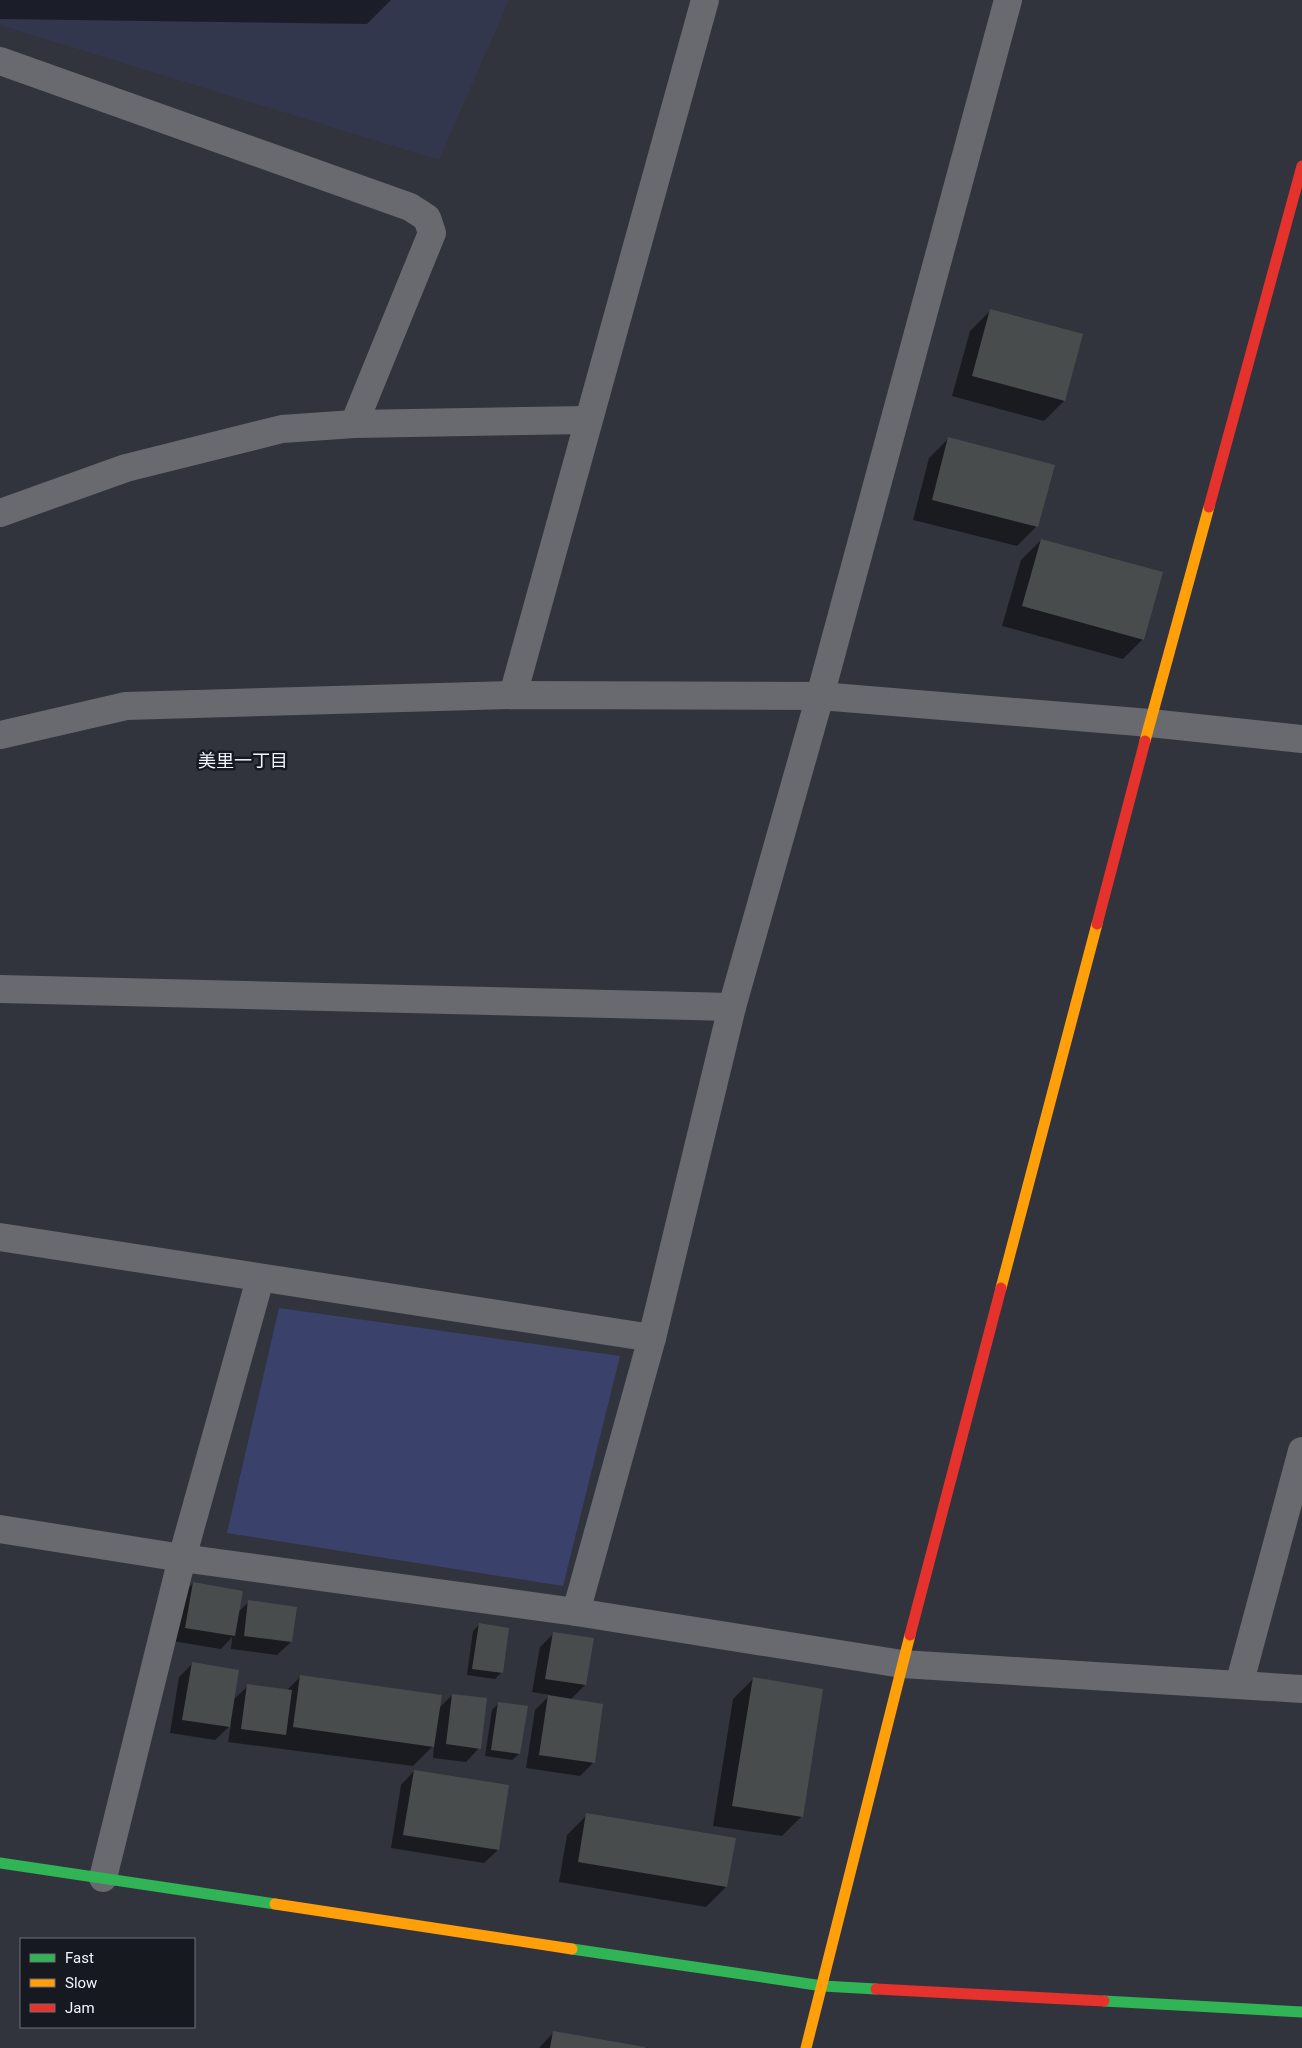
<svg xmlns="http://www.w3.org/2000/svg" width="1302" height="2048" viewBox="0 0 1302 2048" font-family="Roboto,'Noto Sans JP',sans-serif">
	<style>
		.built { fill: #33374d }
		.green { fill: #3a426c }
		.shadow { fill: #0007 }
		.building { fill: #494c4d }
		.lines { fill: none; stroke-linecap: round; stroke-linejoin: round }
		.street { stroke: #686a6f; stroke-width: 28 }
		.fast { stroke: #30b455; stroke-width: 11 }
		.slow { stroke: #ff9f0a; stroke-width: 11 }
		.jam { stroke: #e5322d; stroke-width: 11 }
		.labels { text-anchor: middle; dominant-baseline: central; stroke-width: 5; stroke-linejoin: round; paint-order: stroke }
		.neighbourhood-label { font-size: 18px; fill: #f1f4fd; stroke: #171921 }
	</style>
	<rect width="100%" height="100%" fill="#31343d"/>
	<polygon class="built" points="0,0 509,0 439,160 0,25"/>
	<polygon class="green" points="279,1308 620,1356 563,1586 227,1533"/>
	<g class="shadow">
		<polygon points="0,0 391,0 367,24 0,19"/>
		<polygon points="990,311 1064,401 1044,421 952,396 970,331"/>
		<polygon points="949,438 1037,526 1017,546 913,520 929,458"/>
		<polygon points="1041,540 1143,639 1123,659 1002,626 1021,560"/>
		<polygon points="193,1583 238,1612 249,1602 291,1642 277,1655 231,1649 232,1637 221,1649 172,1641 180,1597"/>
		<polygon points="479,1625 502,1672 495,1679 467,1675 473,1631"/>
		<polygon points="553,1634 593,1640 585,1685 570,1700 593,1763 580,1776 526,1768 535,1710 550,1695 532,1692 540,1647"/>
		<polygon points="192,1664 233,1700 248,1686 286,1691 300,1677 438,1709 452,1695 479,1748 466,1762 433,1758 434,1745 413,1766 228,1742 231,1725 215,1740 170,1733 179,1677"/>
		<polygon points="753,1679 802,1816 782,1836 713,1826 733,1699"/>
		<polygon points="499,1703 519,1754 512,1760 485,1756 492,1710"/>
		<polygon points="414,1771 498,1850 484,1863 391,1848 401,1785"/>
		<polygon points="587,1815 726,1887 706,1907 559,1882 567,1835"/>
		<polygon points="553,2033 643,2048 539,2048"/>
	</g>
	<g class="building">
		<polygon points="990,309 1083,334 1065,401 972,376"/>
		<polygon points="948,437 1055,465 1038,527 932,500"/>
		<polygon points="1041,539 1163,572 1144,640 1022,606"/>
		<polygon points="193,1582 243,1591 235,1636 185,1628"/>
		<polygon points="248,1600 297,1607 292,1642 244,1636"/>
		<polygon points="479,1623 509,1628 503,1673 472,1669"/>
		<polygon points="553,1632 594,1638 586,1685 545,1679"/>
		<polygon points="192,1662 239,1670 230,1727 182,1720"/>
		<polygon points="300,1675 442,1695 434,1747 293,1727"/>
		<polygon points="753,1677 823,1689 803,1817 732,1806"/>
		<polygon points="247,1684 292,1690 286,1735 241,1729"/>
		<polygon points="452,1694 487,1698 481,1749 446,1744"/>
		<polygon points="548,1695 603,1704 595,1763 539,1755"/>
		<polygon points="498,1702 528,1706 520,1754 491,1750"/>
		<polygon points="414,1770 509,1785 499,1850 403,1835"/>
		<polygon points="586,1813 736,1838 727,1887 578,1862"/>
		<polygon points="553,2031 645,2047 645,2048 550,2048"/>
	</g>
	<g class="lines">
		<g class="street">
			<polyline points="0,61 410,207 427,218 432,233 354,424"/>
			<polyline points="0,513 126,468 282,429 354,424 588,420"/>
			<polyline points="513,695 705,0"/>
			<polyline points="0,735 126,706 513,695 820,696 1150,723 1302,739"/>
			<polyline points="0,989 732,1007"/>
			<polyline points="0,1237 652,1338"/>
			<polyline points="0,1529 182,1558 576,1612 902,1664 1302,1689"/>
			<polyline points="576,1612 652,1338 732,1007 820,696 1008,0"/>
			<polyline points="1239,1685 1302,1451"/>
			<polyline points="103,1878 182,1558 260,1279"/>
		</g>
		<g class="fast">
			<polyline points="0,1863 275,1904"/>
			<polyline points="572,1949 823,1986 876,1989"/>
			<polyline points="1104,2001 1302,2012"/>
		</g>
		<g class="slow">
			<polyline points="1145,741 1209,507"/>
			<polyline points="1001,1288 1097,924"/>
			<polyline points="275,1904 572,1949"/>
			<polyline points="806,2048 910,1635"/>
		</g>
		<g class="jam">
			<polyline points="1209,507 1302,166"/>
			<polyline points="1097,924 1145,741"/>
			<polyline points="910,1635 1001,1288"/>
			<polyline points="876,1989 1104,2001"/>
		</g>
	</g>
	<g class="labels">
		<g class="neighbourhood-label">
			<text x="243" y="760">美里一丁目</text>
		</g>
	</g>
	<rect x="20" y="1938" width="175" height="90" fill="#171921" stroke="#6e7179"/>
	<rect x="30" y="1954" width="25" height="8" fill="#30b455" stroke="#6e7179"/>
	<text x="65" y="1963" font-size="15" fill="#f1f4fd">Fast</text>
	<rect x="30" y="1979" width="25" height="8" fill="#ff9f0a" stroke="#6e7179"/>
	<text x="65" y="1988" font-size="15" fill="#f1f4fd">Slow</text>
	<rect x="30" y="2004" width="25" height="8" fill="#e5322d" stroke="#6e7179"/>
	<text x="65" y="2013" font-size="15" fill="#f1f4fd">Jam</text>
</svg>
